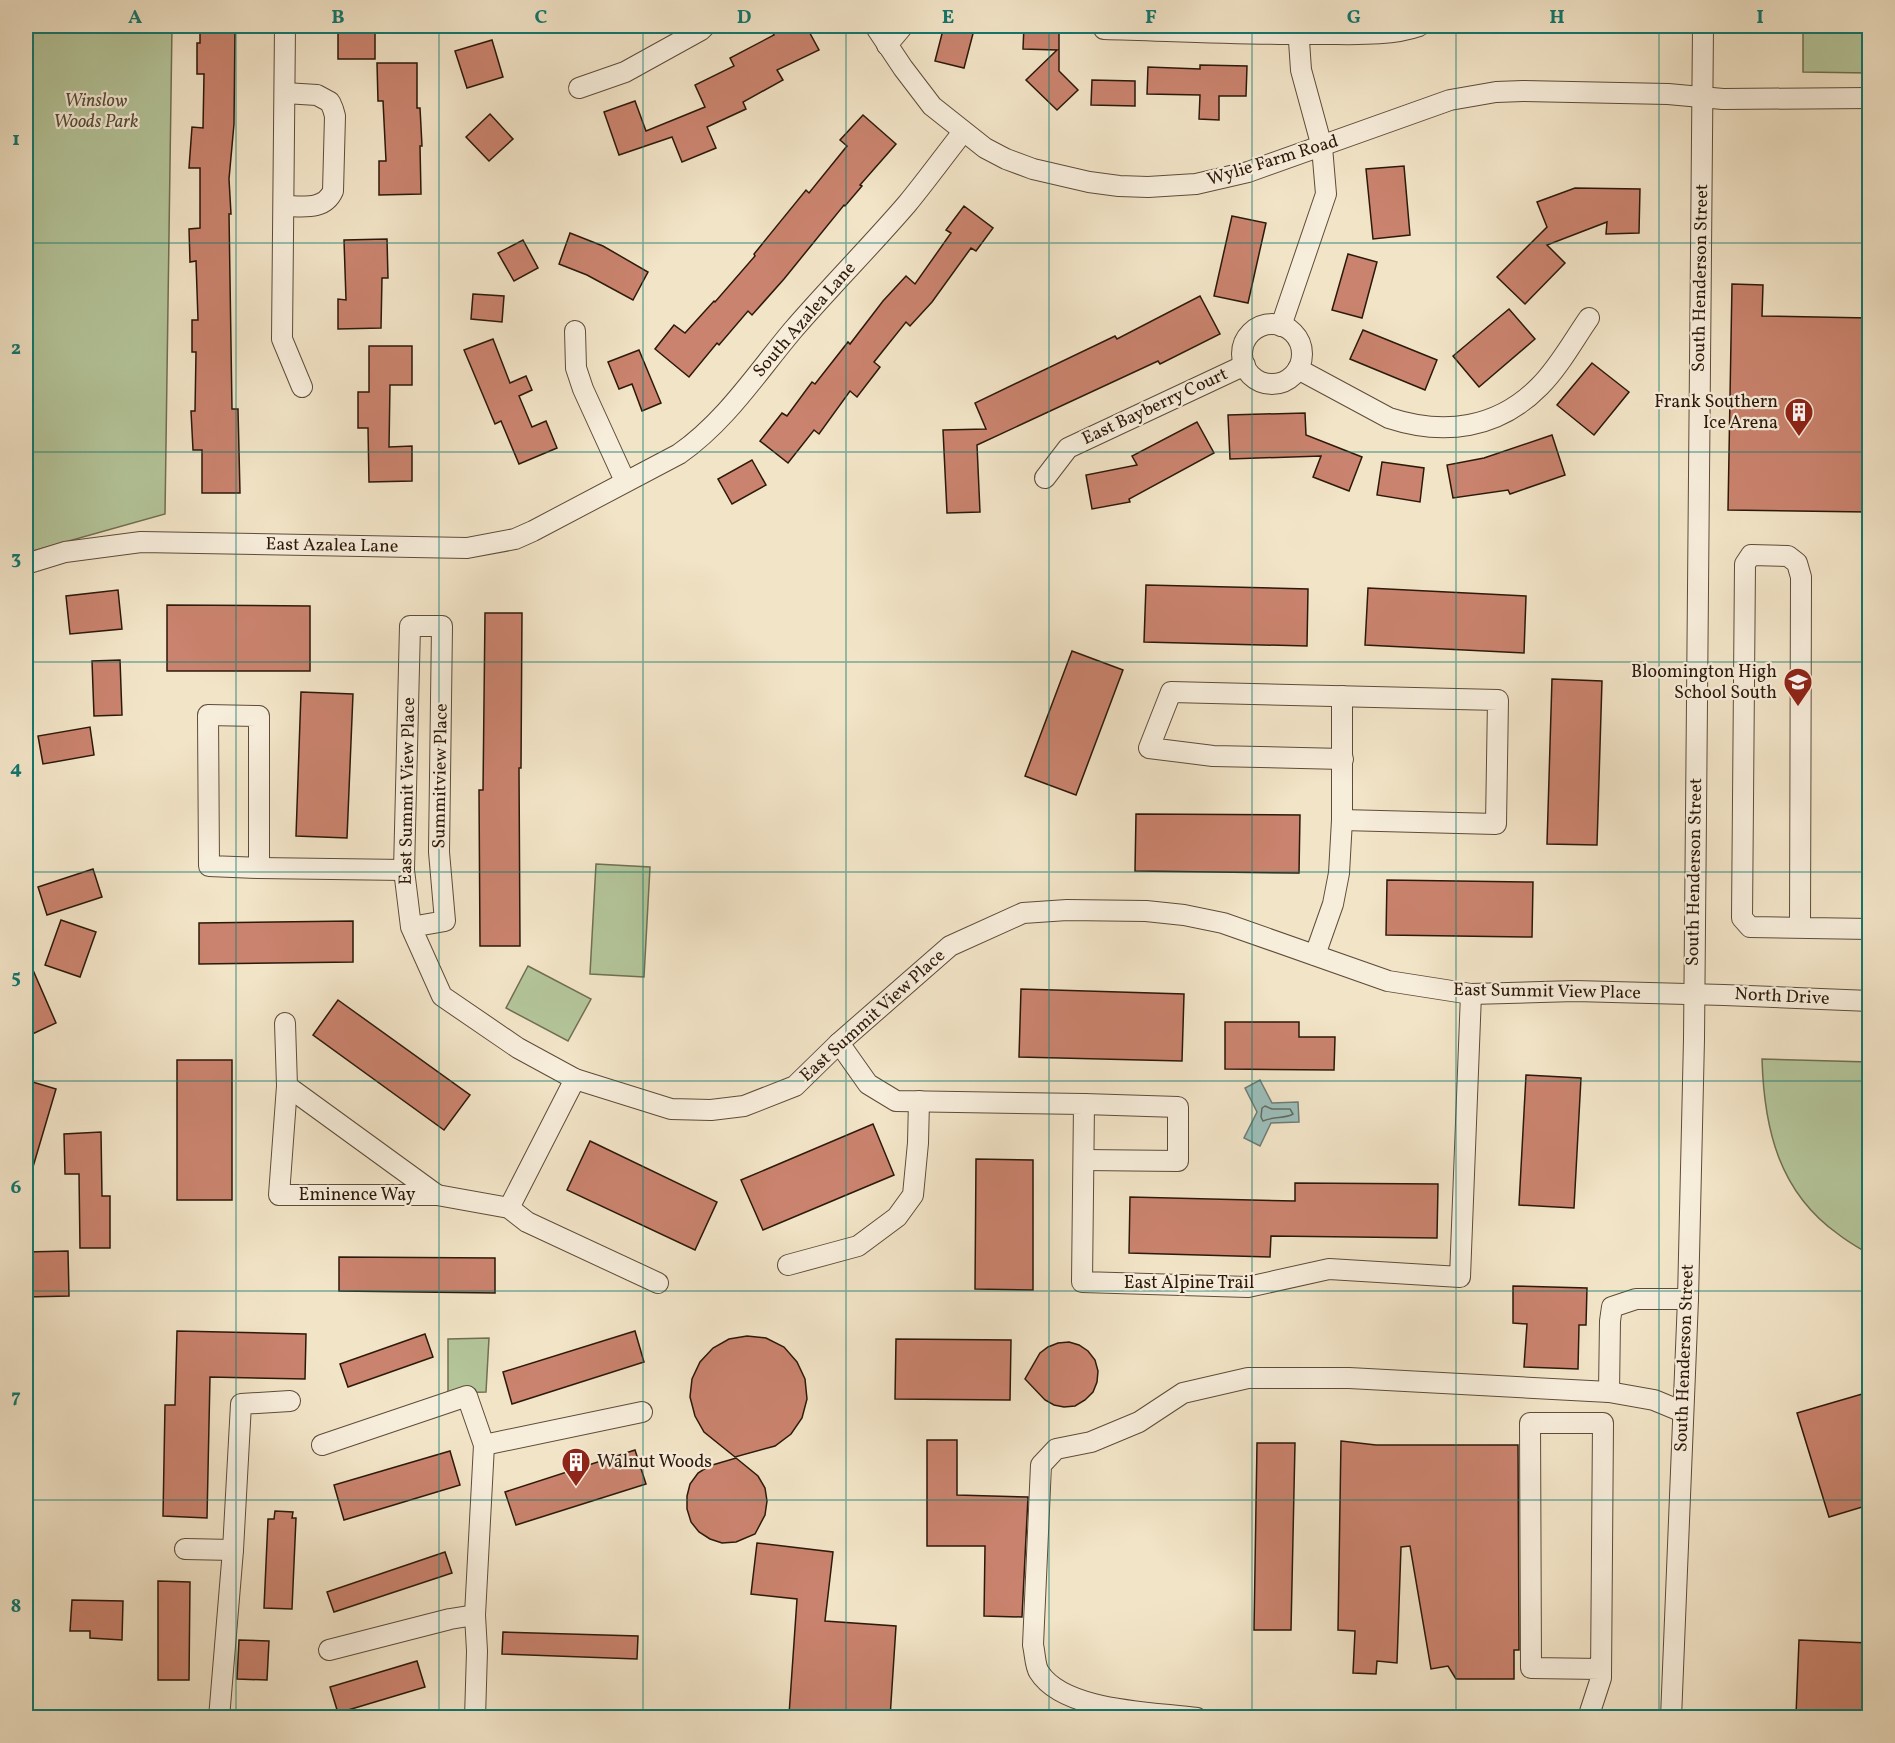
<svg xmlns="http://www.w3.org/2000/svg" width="1895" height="1743" viewBox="0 0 1895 1743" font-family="Vollkorn,serif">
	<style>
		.green { fill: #b4c59a; stroke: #706f52; stroke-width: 1.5 }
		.water { fill: #9cbeba; stroke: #6f7c74; stroke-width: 1.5 }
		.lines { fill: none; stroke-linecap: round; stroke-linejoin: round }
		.shore { stroke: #646c62; stroke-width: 1.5 }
		.building { fill: #ca836e; stroke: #2c190a; stroke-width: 1.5 }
		.minor-casing { stroke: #5e4c39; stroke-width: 22 }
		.minor { stroke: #f7eddb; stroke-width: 20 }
		.grid { fill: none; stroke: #0f766e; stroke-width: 1.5; stroke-opacity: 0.55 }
		.labels { text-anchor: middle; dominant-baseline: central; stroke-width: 4.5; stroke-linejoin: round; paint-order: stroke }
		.park-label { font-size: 18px; font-style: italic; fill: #554d35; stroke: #f7eddb }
		.street-label { font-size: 18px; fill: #2c190a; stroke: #f7eddb }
		.poi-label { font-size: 18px; fill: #2c190a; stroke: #f7eddb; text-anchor: end }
		.neatline { fill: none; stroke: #0f766e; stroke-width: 2 }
		.grid-label { font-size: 20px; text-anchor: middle; font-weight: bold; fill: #0f766e }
	</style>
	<rect width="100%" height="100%" fill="#f2e4c7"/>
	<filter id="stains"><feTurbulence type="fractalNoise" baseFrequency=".00333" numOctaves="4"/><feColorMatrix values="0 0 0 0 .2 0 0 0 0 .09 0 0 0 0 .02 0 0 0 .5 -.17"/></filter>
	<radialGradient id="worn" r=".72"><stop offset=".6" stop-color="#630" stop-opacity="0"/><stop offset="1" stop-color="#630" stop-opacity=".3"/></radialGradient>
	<g class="green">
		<polygon points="26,26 172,26 165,514 26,553"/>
		<polygon points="1803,26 1869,26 1869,73 1803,72"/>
		<polygon points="596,864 650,867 644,977 590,974"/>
		<polygon points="528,966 591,999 568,1041 506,1008"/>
		<path d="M 1762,1059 L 1869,1062 L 1869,1254 C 1859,1248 1848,1242 1838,1234 C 1779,1192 1764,1129 1762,1059 Z"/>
		<polygon points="489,1338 486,1392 448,1393 448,1339"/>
	</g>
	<polygon class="water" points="1260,1080 1272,1103 1298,1102 1299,1122 1271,1123 1260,1146 1244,1138 1257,1112 1245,1088"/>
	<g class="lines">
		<path class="shore" d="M 1265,1106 L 1272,1109 L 1290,1109 L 1293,1114 C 1285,1119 1274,1116 1263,1121 L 1261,1117 L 1262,1108 Z"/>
	</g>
	<g class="building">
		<polygon points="200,26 235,26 234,124 229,179 231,214 229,214 232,409 238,409 240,493 202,493 202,450 193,450 191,411 195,411 196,352 192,352 192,320 198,320 196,261 190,262 189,229 200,228 200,168 189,168 192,127 203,128 204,74 197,74 197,43 200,43"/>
		<rect x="338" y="26" width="37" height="33"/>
		<polygon points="769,26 806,26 819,50 777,70 783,80 743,102 746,109 707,127 716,148 682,162 672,137 619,155 604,112 635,101 646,131 705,107 695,85 734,66 730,58 774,35"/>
		<polygon points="944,26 975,26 964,68 935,61"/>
		<polygon points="1024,26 1059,26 1059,71 1078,90 1057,110 1026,80 1057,50 1023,49"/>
		<polygon points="492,40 503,77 467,88 455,51"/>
		<polygon points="377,63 417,63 417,108 420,108 422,146 420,146 421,194 379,195 379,161 386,161 383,101 378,101"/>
		<polygon points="1200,65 1247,66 1246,96 1219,96 1219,120 1199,119 1200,95 1147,94 1148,67 1200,69"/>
		<polygon points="1092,80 1135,81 1135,106 1091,105"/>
		<polygon points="490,114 513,139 489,161 466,137"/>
		<polygon points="863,115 896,144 860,185 862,186 845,206 844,205 784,279 752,315 748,311 719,345 717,343 689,377 655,349 674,325 685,333 714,301 715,302 755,256 754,254 806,190 809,193 847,146 840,140"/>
		<polygon points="1404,166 1410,235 1373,239 1366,169"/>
		<polygon points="1575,188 1640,189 1639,233 1606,234 1607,222 1547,245 1565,263 1525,304 1497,277 1547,227 1537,202"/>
		<polygon points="964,206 993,228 976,251 971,248 932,302 910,326 906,322 874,362 880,367 857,397 850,391 819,434 814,430 788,463 760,441 782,413 787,416 812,382 815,384 848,342 850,344 883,301 906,276 915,284 951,233 946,230"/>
		<polygon points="1232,216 1266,223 1248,303 1214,296"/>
		<polygon points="570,233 603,246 648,272 633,300 587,275 559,264"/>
		<polygon points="387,239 388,278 382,278 381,328 338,329 338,299 346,300 344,240"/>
		<polygon points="523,240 538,268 514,281 498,253"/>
		<polygon points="1348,254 1377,262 1362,318 1332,310"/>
		<polygon points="1732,284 1763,285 1762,316 1869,318 1867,512 1728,510"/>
		<polygon points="473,294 504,296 502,322 471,319"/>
		<polygon points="1200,296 1220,334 1160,364 1158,361 977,445 980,512 947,513 943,430 986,429 975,403 1115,336 1117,339"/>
		<polygon points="1509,309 1535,339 1479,387 1453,356"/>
		<polygon points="1363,330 1437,360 1425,390 1350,359"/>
		<polygon points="493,339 510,383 526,376 532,390 519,396 532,427 546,421 557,448 519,464 501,421 495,424 464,350"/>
		<polygon points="369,346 412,346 412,385 390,385 389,447 412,446 412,481 369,482 368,428 358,428 358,392 369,392"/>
		<polygon points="639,350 661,403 642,411 632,384 619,389 608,362"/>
		<polygon points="1592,363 1629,392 1594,435 1557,405"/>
		<polygon points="1305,413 1306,435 1362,457 1349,491 1313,477 1321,456 1230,459 1228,415"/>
		<polygon points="1197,422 1214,453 1129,499 1130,502 1092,509 1086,475 1137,465 1132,456"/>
		<polygon points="1552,435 1565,475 1510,494 1508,490 1453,498 1447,465 1484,458"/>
		<polygon points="752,460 766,485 732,504 718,479"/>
		<polygon points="1382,462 1424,468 1420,502 1377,495"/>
		<polygon points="1146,585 1308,589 1307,646 1144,642"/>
		<polygon points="1368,588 1526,596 1524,653 1365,645"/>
		<polygon points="118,590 122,629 70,634 66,596"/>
		<polygon points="167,605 310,606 310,671 167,671"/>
		<polygon points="485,613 522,613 521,768 519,768 520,946 480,946 479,790 483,790"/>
		<polygon points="1072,651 1123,670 1076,795 1025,776"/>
		<polygon points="120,660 122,715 94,716 92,661"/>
		<polygon points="1552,679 1602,681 1597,845 1547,844"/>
		<polygon points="301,692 353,694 347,838 296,836"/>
		<polygon points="90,727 94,755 43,764 38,736"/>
		<polygon points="1136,814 1300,815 1299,873 1135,871"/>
		<polygon points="93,869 102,897 47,915 38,887"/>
		<polygon points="1387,880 1533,882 1532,937 1386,935"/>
		<polygon points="61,920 96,932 80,977 45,965"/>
		<polygon points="353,921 353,962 199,964 199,923"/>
		<polygon points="26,954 56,1023 26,1037"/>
		<polygon points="1021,989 1184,994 1182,1061 1019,1057"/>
		<polygon points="338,1000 470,1095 444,1130 313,1035"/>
		<polygon points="1225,1022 1299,1022 1299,1037 1335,1037 1334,1070 1225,1069"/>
		<rect x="177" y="1060" width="55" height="140"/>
		<polygon points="1526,1075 1581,1078 1574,1208 1519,1205"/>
		<polygon points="26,1080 56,1089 30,1177 26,1177"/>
		<polygon points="873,1124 894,1175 763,1230 741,1180"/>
		<polygon points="101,1132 102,1196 110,1196 110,1248 80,1248 79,1174 65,1174 64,1134"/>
		<polygon points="590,1141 717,1202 695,1250 567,1190"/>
		<polygon points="976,1159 1033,1160 1033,1290 975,1289"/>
		<polygon points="1295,1183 1438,1184 1437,1238 1271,1236 1270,1257 1129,1253 1130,1197 1295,1201"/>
		<polygon points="68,1251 69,1296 26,1297 26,1252"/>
		<polygon points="339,1257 495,1258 495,1293 339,1291"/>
		<polygon points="1513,1286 1587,1288 1586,1325 1579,1325 1578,1369 1524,1367 1527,1324 1513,1323"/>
		<polygon points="177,1331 306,1334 305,1379 210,1377 207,1518 163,1516 165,1405 175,1405"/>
		<polygon points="635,1331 644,1362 512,1404 503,1372"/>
		<polygon points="425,1334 433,1357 348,1387 340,1364"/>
		<polygon points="747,1336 766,1338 784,1347 797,1362 805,1379 807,1399 802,1418 791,1434 775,1446 735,1457 704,1432 695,1416 690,1397 692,1379 700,1362 713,1348 729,1339"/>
		<polygon points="896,1339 1011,1340 1010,1400 895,1399"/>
		<polygon points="1069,1342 1079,1345 1088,1351 1095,1360 1098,1371 1097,1382 1093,1392 1085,1400 1075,1406 1064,1407 1054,1405 1045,1400 1025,1379 1040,1353 1048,1347 1058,1343"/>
		<polygon points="1869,1392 1869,1505 1829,1517 1797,1413"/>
		<polygon points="927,1440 957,1440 957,1495 1028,1497 1022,1617 984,1616 985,1546 927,1546"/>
		<polygon points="1341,1441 1376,1445 1518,1445 1519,1650 1514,1650 1514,1679 1456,1679 1448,1666 1431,1669 1410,1546 1401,1547 1397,1663 1377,1661 1376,1674 1353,1673 1355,1631 1338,1630"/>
		<polygon points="1257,1443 1295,1443 1291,1630 1254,1630"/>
		<polygon points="635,1450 646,1484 516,1525 505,1492"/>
		<polygon points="450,1451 460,1485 344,1520 334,1485"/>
		<polygon points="736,1458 758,1476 765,1488 767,1501 765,1515 755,1534 736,1542 722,1543 710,1539 699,1532 691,1522 687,1509 687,1496 690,1484 698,1473 709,1466"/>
		<polygon points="275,1511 293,1512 292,1518 296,1518 292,1609 264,1608 268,1519 274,1519"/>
		<polygon points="757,1543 833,1552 825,1621 896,1626 890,1718 824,1718 789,1715 797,1599 751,1594"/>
		<polygon points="445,1552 452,1573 334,1612 327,1592"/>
		<polygon points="158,1581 190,1582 189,1680 158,1680"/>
		<polygon points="72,1600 123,1601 122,1640 90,1638 90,1631 70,1631"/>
		<polygon points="503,1632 638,1636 637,1659 502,1654"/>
		<polygon points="239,1640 269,1641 267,1680 237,1679"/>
		<polygon points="1799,1640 1869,1643 1869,1718 1796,1715"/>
		<polygon points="417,1661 425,1687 338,1713 330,1687"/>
	</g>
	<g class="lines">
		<g class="minor-casing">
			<g id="minor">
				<polyline points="285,26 282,339 302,387"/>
				<polyline points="875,26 903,68 932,106 985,148 1006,159 1033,169 1089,182 1119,186 1148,187 1196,184 1248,172 1450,100 1496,92 1523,91 1668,94 1723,99 1870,98"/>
				<path d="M 1104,26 L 1104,29 C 1177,31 1251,35 1324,34 C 1355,34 1390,36 1419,26"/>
				<polyline points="887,45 903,26"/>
				<polyline points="579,88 625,72 701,30 705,26"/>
				<path d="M 284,206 C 302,206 324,211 333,191 L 335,116 L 333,109 L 330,102 L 317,95 L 285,93"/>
				<circle cx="1272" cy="354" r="30"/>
				<polyline points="1281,326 1326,194 1322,147 1301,70 1298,26"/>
				<polyline points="575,331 576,368 583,389 625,481"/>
				<path d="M 1298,369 L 1389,418 C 1444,436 1498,429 1540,386 C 1559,367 1573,341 1589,318"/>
				<polyline points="1045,478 1068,448 1245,365"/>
				<path d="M 26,564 L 65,552 L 141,542 L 467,548 L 515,539 L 533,531 L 679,454 C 726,421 756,374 793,330 C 830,287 870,247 907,204 C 926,181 944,156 963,132"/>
				<polygon points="208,715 259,716 259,868 209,866"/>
				<polyline points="1342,820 1496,824 1498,700 1171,692 1149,748 1213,756 1343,759"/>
				<polyline points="259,868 404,870"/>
				<polyline points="411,927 445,921 439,852 442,626 410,626 404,870 411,927 442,996 518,1048 575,1079 671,1109 711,1110 744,1106 795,1086 839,1043 950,946 1023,913 1067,910 1146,911 1184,915 1223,923 1388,981 1471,994 1575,991 1724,995 1870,1001"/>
				<polyline points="1800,928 1801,577 1797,563 1788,556 1751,555 1745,564 1742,918 1750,927 1870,929"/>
				<polyline points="1315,955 1333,904 1339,873 1342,820 1342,696"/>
				<polyline points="285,1023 287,1086 279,1195 437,1195 509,1208 527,1222 658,1283"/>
				<polyline points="839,1043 868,1084 896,1101 1084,1104 1082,1282 1248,1287 1329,1269 1460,1277 1471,994"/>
				<polyline points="287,1086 437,1195"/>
				<polyline points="1084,1104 1178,1107 1178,1161 1085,1160"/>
				<polyline points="509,1208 575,1079"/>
				<polyline points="788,1265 858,1246 897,1217 913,1195 918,1143 919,1101"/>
				<polyline points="1609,1392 1610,1321 1612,1307 1636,1299 1688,1299"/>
				<polyline points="322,1445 467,1396 484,1445 475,1615 477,1651 475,1718"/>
				<polyline points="484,1445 642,1412"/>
				<polyline points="185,1549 233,1550"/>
				<polyline points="329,1650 450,1619 475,1615"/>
				<polyline points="219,1718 233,1550 241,1404 290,1401"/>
				<path d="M 1197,1718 C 1154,1712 1064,1712 1039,1672 C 1035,1666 1035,1653 1033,1645 L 1041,1465 L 1056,1449 L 1091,1442 L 1139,1422 L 1183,1393 L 1248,1378 L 1349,1378 L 1609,1392 L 1654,1400 L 1683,1412"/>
				<polyline points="1588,1718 1601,1678 1603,1423 1530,1423 1531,1668 1601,1669"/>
				<polyline points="1671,1718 1688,1299 1694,1039 1703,26"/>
			</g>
		</g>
		<use href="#minor" class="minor"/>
	</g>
	<path class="grid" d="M 236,26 L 236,1718M 439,26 L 439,1718M 643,26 L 643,1718M 846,26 L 846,1718M 1049,26 L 1049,1718M 1252,26 L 1252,1718M 1456,26 L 1456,1718M 1659,26 L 1659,1718M 26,243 L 1870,243M 26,452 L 1870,452M 26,662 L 1870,662M 26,872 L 1870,872M 26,1081 L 1870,1081M 26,1291 L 1870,1291M 26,1500 L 1870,1500"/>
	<defs>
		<g id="building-pin" transform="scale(1.5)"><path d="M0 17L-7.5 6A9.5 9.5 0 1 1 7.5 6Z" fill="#8f2418" stroke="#f7eddb"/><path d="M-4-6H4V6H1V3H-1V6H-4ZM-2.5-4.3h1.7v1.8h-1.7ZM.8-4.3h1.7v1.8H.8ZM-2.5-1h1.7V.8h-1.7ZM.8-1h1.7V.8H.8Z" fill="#fff"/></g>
		<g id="school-pin" transform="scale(1.5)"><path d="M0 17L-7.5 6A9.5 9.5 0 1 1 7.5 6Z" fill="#8f2418" stroke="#f7eddb"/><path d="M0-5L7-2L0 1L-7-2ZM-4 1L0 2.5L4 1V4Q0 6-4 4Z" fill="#fff"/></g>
	</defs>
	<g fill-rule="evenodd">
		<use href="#building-pin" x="1799" y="412"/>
		<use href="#school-pin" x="1798" y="682"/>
		<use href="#building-pin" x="576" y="1462"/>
	</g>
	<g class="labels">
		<g class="park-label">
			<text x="96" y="101">Winslow<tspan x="96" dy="21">Woods Park</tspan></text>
		</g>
		<g class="street-label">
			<text transform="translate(1273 161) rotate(-17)">Wylie Farm Road</text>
			<text transform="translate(1701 278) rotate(-89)">South Henderson Street</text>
			<text transform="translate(805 320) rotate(-49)">South Azalea Lane</text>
			<text transform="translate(1155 407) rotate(-25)">East Bayberry Court</text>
			<text transform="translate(332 546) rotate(1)">East Azalea Lane</text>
			<text transform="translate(441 776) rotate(-89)">Summitview Place</text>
			<text transform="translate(408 791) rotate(-89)">East Summit View Place</text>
			<text transform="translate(1695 872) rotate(-89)">South Henderson Street</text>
			<text transform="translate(1547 992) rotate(1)">East Summit View Place</text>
			<text transform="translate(1782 997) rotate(3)">North Drive</text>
			<text transform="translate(873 1016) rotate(-42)">East Summit View Place</text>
			<text x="357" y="1195">Eminence Way</text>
			<text x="1189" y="1283">East Alpine Trail</text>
			<text transform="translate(1685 1358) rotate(-88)">South Henderson Street</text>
		</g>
		<g class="poi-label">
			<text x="1778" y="402">Frank Southern<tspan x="1778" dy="21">Ice Arena</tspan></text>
			<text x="1777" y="672">Bloomington High<tspan x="1777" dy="21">School South</tspan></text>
			<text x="597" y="1462" text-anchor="start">Walnut Woods</text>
		</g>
	</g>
	<rect width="1895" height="1743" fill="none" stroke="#f2e4c7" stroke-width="66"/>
	<rect x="33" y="33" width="1829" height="1677" class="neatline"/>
	<g class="grid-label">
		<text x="135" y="23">A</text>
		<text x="338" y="23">B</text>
		<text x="541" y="23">C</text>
		<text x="744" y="23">D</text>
		<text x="948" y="23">E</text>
		<text x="1151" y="23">F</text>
		<text x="1354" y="23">G</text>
		<text x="1557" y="23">H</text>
		<text x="1760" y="23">I</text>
		<text x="16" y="145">1</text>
		<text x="16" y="354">2</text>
		<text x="16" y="564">3</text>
		<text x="16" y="774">4</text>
		<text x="16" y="983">5</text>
		<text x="16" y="1193">6</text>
		<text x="16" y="1402">7</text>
		<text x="16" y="1612">8</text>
	</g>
	<rect width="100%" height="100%" filter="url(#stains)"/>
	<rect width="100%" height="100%" fill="url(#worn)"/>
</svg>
